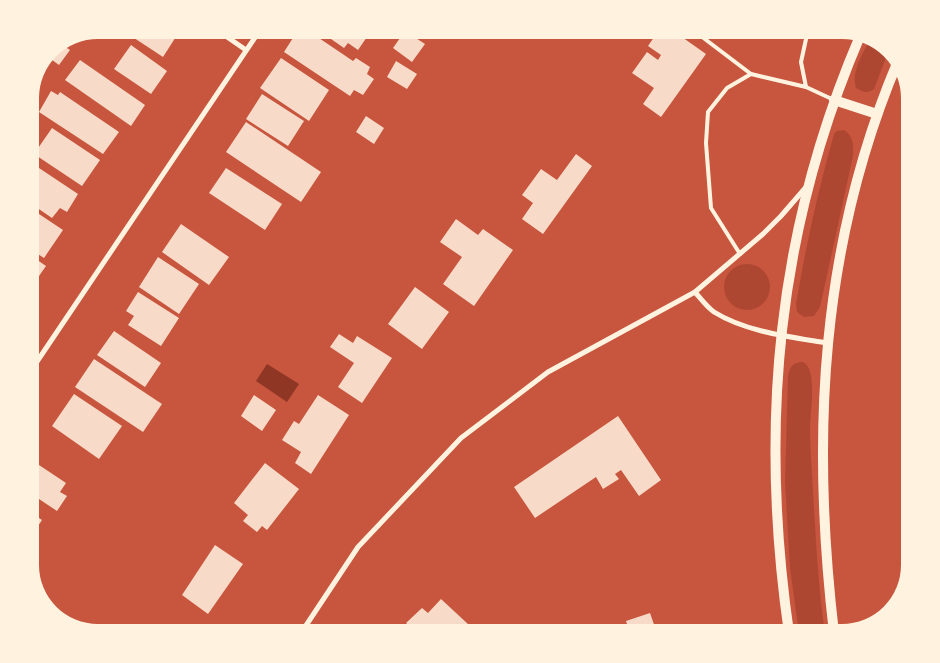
<svg xmlns="http://www.w3.org/2000/svg" width="940" height="663" viewBox="0 0 940 663" font-family="Spectral,serif">
	<style>
		.green { fill: #ae4732 }
		.water { fill: #8f3625 }
		.building { fill: #f7dbc8 }
		.lines { fill: none; stroke-linecap: round; stroke-linejoin: round }
		.service { stroke: #fff3e0; stroke-width: 4 }
		.minor { stroke: #fff3e0; stroke-width: 5 }
		.secondary { stroke: #fff3e0; stroke-width: 10 }
	</style>
	<rect width="100%" height="100%" fill="#c8553d"/>
	<g class="green">
		<path d="M 870,39 L 883,44 L 889,50 L 874,89 C 868,94 862,92 856,88 C 851,71 863,54 870,39 Z"/>
		<path d="M 844,130 C 853,136 854,145 853,156 L 820,307 L 814,316 L 804,317 L 797,312 L 796,304 C 806,246 818,190 834,134 L 837,131 Z"/>
		<circle cx="747" cy="287" r="23"/>
		<path d="M 803,362 C 818,369 810,413 810,427 C 810,449 812,471 813,492 C 816,539 818,586 825,633 L 799,633 L 790,568 L 785,482 L 788,377 C 789,367 793,362 803,362 Z"/>
	</g>
	<polygon class="water" points="267,364 299,384 287,402 256,381"/>
	<g class="building">
		<polygon points="122,30 175,30 179,32 163,57"/>
		<polygon points="298,30 307,30 353,61 356,58 370,67 367,74 374,79 363,95 354,90 350,96 284,52"/>
		<polygon points="318,30 363,30 369,34 358,50 348,43 344,48"/>
		<polygon points="659,30 672,30 706,54 661,117 643,104 654,88 632,73 647,52 658,60 661,55 648,46"/>
		<polygon points="405,31 425,44 412,62 393,48"/>
		<polygon points="61,44 70,50 59,65 48,57 53,47"/>
		<polygon points="131,45 167,71 151,94 114,69"/>
		<polygon points="281,58 329,90 309,121 260,88"/>
		<polygon points="80,60 145,105 131,126 65,80"/>
		<polygon points="396,61 417,74 407,89 387,77"/>
		<polygon points="51,91 58,95 60,92 119,132 103,154 39,112"/>
		<polygon points="262,94 304,121 288,146 246,119"/>
		<polygon points="366,116 384,128 374,144 356,132"/>
		<polygon points="246,122 321,172 301,202 226,152"/>
		<polygon points="52,128 100,160 82,186 34,154"/>
		<polygon points="576,154 592,166 543,234 522,219 533,203 522,195 541,169 557,180"/>
		<polygon points="30,162 78,194 67,212 60,208 52,218 30,203"/>
		<polygon points="226,168 282,204 265,230 209,193"/>
		<polygon points="30,208 63,230 44,258 30,249"/>
		<polygon points="456,219 478,235 483,229 513,250 474,306 443,284 462,257 440,242"/>
		<polygon points="181,224 229,257 209,285 162,252"/>
		<polygon points="30,255 46,266 30,289"/>
		<polygon points="158,257 199,284 179,314 139,287"/>
		<polygon points="415,287 449,312 422,349 388,324"/>
		<polygon points="138,292 179,318 161,346 128,325 134,316 126,311"/>
		<polygon points="114,331 161,363 145,387 97,355"/>
		<polygon points="339,334 353,343 357,336 392,358 362,403 338,387 354,363 330,347"/>
		<polygon points="94,359 162,404 143,432 75,387"/>
		<polygon points="74,394 122,426 99,459 52,426"/>
		<polygon points="254,395 276,410 262,431 241,416"/>
		<polygon points="318,395 349,415 311,474 295,463 301,452 282,440 294,421 299,424"/>
		<polygon points="618,416 661,480 639,496 621,470 615,474 619,479 603,489 596,477 535,518 514,487"/>
		<polygon points="30,459 66,483 60,492 67,496 57,511 30,493"/>
		<polygon points="265,463 299,489 267,530 262,526 257,532 243,521 248,515 234,503"/>
		<polygon points="30,512 42,520 30,538"/>
		<polygon points="215,545 243,564 208,614 182,595"/>
		<polygon points="441,599 469,625 466,630 470,633 418,633 406,623 422,608 428,613"/>
		<polygon points="650,613 657,633 630,633 626,621"/>
	</g>
	<g class="lines">
		<g class="service">
			<polyline points="693,30 751,74 806,87 801,62 808,30"/>
			<polyline points="806,87 834,100"/>
			<polyline points="740,254 711,208 706,143 708,112 727,88 751,74"/>
		</g>
		<g class="minor">
			<polyline points="217,30 246,50"/>
			<polyline points="695,292 763,234 781,216 807,186"/>
			<polyline points="30,372 260,30"/>
			<path d="M 301,633 L 358,547 L 461,438 L 548,372 L 695,292 C 701,299 707,307 714,312 C 746,332 791,337 827,343"/>
		</g>
		<g class="secondary">
			<polyline points="834,100 877,114"/>
			<path d="M 789,633 C 759,425 777,230 860,36"/>
			<path d="M 834,633 C 811,437 820,245 898,61"/>
		</g>
	</g>
	<path d="M0 0H940V663H0ZM98 39H842A59 59 0 0 1 901 98V565A59 59 0 0 1 842 624H98A59 59 0 0 1 39 565V98A59 59 0 0 1 98 39Z" fill="#fff3e0" fill-rule="evenodd"/>
</svg>
